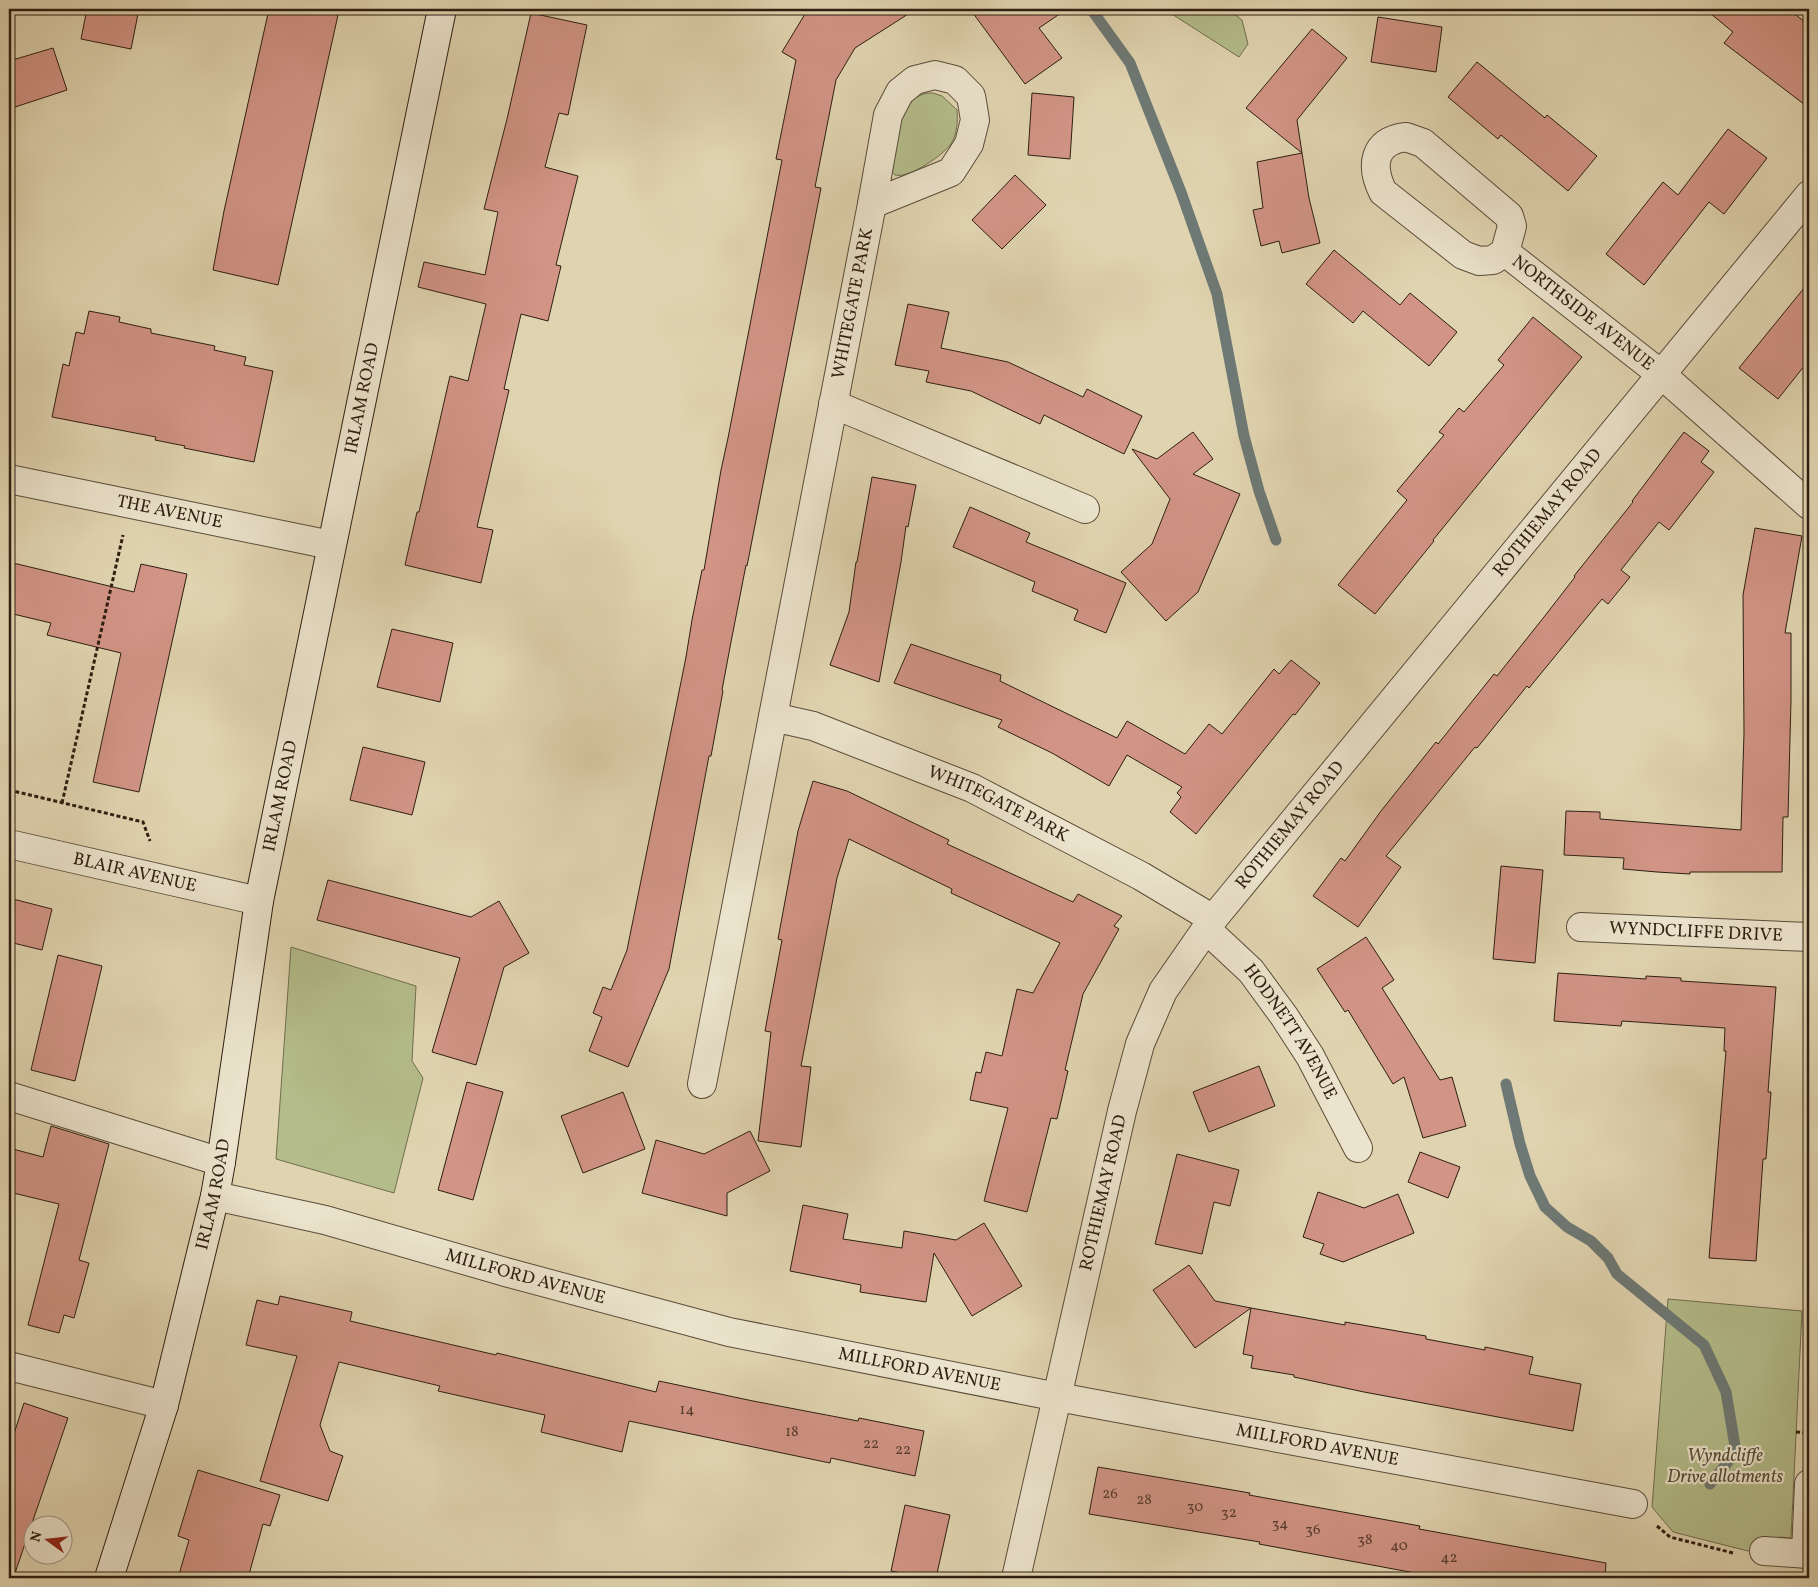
<svg xmlns="http://www.w3.org/2000/svg" width="1818" height="1587" viewBox="0 0 1818 1587" font-family="Vollkorn,serif">
	<style>
		.green { fill: #b3bc8a; stroke: #706d4e }
		.lines { fill: none; stroke-linecap: round; stroke-linejoin: round }
		.stream { stroke: #6e7975; stroke-width: 11 }
		.building { fill: #d19485; stroke: #2e1e11 }
		.street-casing { stroke: #5a4c39; stroke-width: 30 }
		.secondary-casing { stroke: #2e1e11; stroke-width: 30 }
		.path { stroke: #2e1e11; stroke-width: 3; stroke-dasharray: 4 2.5; stroke-linecap: butt }
		.street { stroke: #ebe3cc; stroke-width: 28 }
		.secondary { stroke: #ebe3cc; stroke-width: 28 }
		.labels { text-anchor: middle; dominant-baseline: central; stroke-width: 4.5; stroke-linejoin: round; paint-order: stroke }
		.number-label { font-size: 15px; fill: #573c2e }
		.street-label { font-size: 18px; fill: #2e1e11; stroke: #ebe3cc }
		.park-label { font-size: 18px; font-style: italic; fill: #564d35; stroke: #ebe3cc }
	</style>
	<rect width="100%" height="100%" fill="#e0d4b0"/>
	<filter id="stains"><feTurbulence type="fractalNoise" baseFrequency=".004" numOctaves="4"/><feColorMatrix values="0 0 0 0 .2 0 0 0 0 .09 0 0 0 0 .02 0 0 0 .5 -.17"/></filter>
	<radialGradient id="worn" r=".72"><stop offset=".6" stop-color="#630" stop-opacity="0"/><stop offset="1" stop-color="#630" stop-opacity=".3"/></radialGradient>
	<g class="green">
		<polygon points="1164,9 1228,9 1242,20 1248,44 1239,57"/>
		<path d="M 933,93 L 942,96 L 957,110 C 958,121 957,134 951,144 C 943,155 909,179 895,175 L 892,172 L 892,167 C 896,146 898,104 921,95 C 925,93 929,93 933,93 Z"/>
		<polygon points="291,947 416,986 412,1061 423,1078 394,1193 276,1159"/>
		<polygon points="1668,1299 1802,1311 1791,1538 1780,1537 1748,1551 1673,1532 1652,1507"/>
	</g>
	<g class="lines">
		<g class="stream">
			<polyline points="1091,9 1130,63 1181,192 1217,294 1244,436 1259,491 1276,540"/>
			<polyline points="1506,1084 1520,1144 1530,1176 1545,1207 1567,1227 1591,1241 1608,1258 1617,1274 1704,1345 1726,1392 1736,1452 1710,1484"/>
		</g>
	</g>
	<g class="building">
		<polygon points="87,9 139,9 131,49 81,39"/>
		<polygon points="269,9 308,9 338,15 278,285 213,270 224,211"/>
		<polygon points="808,9 916,9 855,48 836,80 815,187 821,188 747,566 746,565 731,642 722,690 723,691 711,756 709,756 669,969 628,1067 589,1051 602,1017 593,1013 603,987 611,990 627,950 686,657 692,620 702,570 704,570 721,470 728,438 782,160 776,159 796,60 782,52"/>
		<polygon points="970,9 1067,9 1039,28 1062,58 1025,84"/>
		<polygon points="1705,9 1788,9 1809,25 1809,108 1724,43 1733,32"/>
		<polygon points="531,13 587,25 568,115 559,113 545,167 578,176 556,265 561,266 548,321 521,314 504,389 509,390 477,527 493,530 481,583 405,565 417,512 419,512 450,376 468,381 486,304 418,287 424,262 485,275 498,212 484,209 507,119"/>
		<polygon points="1378,17 1442,27 1436,72 1371,62"/>
		<polygon points="1312,29 1347,58 1297,120 1302,153 1246,108"/>
		<polygon points="53,48 67,90 9,109 9,61"/>
		<polygon points="1477,62 1545,118 1547,115 1597,156 1568,191 1501,135 1498,139 1448,97"/>
		<polygon points="1032,93 1074,97 1070,159 1028,155"/>
		<polygon points="1728,129 1767,158 1724,214 1709,202 1644,285 1606,254 1663,182 1678,195"/>
		<polygon points="1302,153 1309,198 1320,243 1282,253 1279,241 1261,246 1253,210 1263,208 1257,162"/>
		<polygon points="1015,175 1046,205 1002,249 972,220"/>
		<polygon points="1334,250 1400,305 1410,293 1457,332 1429,366 1363,311 1353,323 1306,284"/>
		<polygon points="1809,282 1809,360 1778,399 1739,368"/>
		<polygon points="908,304 949,312 941,348 1008,362 1083,397 1087,389 1142,416 1124,454 1044,415 1040,424 971,391 926,382 929,371 895,365"/>
		<polygon points="89,311 120,317 119,322 151,329 151,333 215,346 214,350 246,357 244,365 273,371 254,462 184,448 185,446 155,440 156,437 52,417 63,364 69,366 76,332 84,334"/>
		<polygon points="1533,317 1582,357 1433,540 1434,541 1375,614 1338,585 1407,500 1397,491 1444,435 1439,432 1459,408 1464,412 1504,365 1498,360"/>
		<polygon points="1193,432 1213,459 1193,474 1240,494 1198,592 1166,621 1121,572 1152,544 1170,499 1132,449 1157,459"/>
		<polygon points="1684,432 1709,451 1701,462 1714,472 1669,530 1659,522 1621,570 1630,577 1608,604 1602,599 1529,688 1527,686 1477,748 1475,747 1386,856 1401,867 1358,927 1313,896 1341,858 1345,861 1381,811 1436,742 1438,744 1494,674 1497,676 1544,617 1575,577 1574,576 1633,502 1632,501"/>
		<polygon points="872,477 916,485 908,527 906,526 901,562 879,682 830,665 849,612 856,562 857,562"/>
		<polygon points="970,507 1030,533 1026,542 1126,583 1106,633 1074,620 1078,610 1032,591 1035,582 953,547"/>
		<polygon points="1755,528 1802,536 1785,633 1791,633 1791,700 1788,817 1783,817 1782,872 1690,872 1690,874 1657,872 1623,869 1624,858 1564,855 1566,811 1600,812 1600,819 1741,830 1744,733 1743,595"/>
		<polygon points="9,562 134,592 141,564 187,574 139,792 93,782 121,653 47,635 51,623 9,613"/>
		<polygon points="392,629 453,643 440,702 377,687"/>
		<polygon points="911,644 1001,675 1000,681 1117,738 1127,721 1185,754 1209,724 1222,734 1274,669 1279,674 1291,660 1320,683 1295,715 1293,714 1196,834 1170,812 1181,797 1177,793 1182,787 1127,755 1109,786 1052,753 998,727 1002,720 894,683"/>
		<polygon points="363,747 425,762 412,815 350,800"/>
		<polygon points="813,781 847,791 949,840 947,844 1073,902 1078,894 1122,916 1114,926 1119,929 1083,994 1065,1070 1068,1071 1057,1119 1051,1118 1027,1212 984,1201 1008,1108 970,1100 976,1072 981,1073 986,1052 1002,1056 1017,989 1033,993 1060,943 951,893 952,889 849,839 837,878 801,1066 811,1067 801,1147 758,1141 771,1032 765,1031 782,940 778,939 798,831"/>
		<polygon points="1501,866 1543,870 1535,963 1493,959"/>
		<polygon points="328,880 471,917 499,901 529,953 504,967 476,1065 432,1052 460,958 317,920"/>
		<polygon points="9,898 52,909 42,950 9,942"/>
		<polygon points="1366,937 1394,980 1382,988 1440,1080 1452,1077 1466,1126 1423,1138 1404,1077 1393,1084 1348,1010 1345,1012 1317,969"/>
		<polygon points="58,955 102,966 75,1081 31,1070"/>
		<polygon points="1558,973 1646,979 1646,976 1681,978 1681,981 1776,987 1768,1092 1771,1092 1766,1159 1763,1159 1756,1261 1709,1258 1726,1051 1724,1051 1725,1028 1622,1021 1621,1026 1554,1021"/>
		<polygon points="1259,1066 1275,1106 1209,1132 1193,1092"/>
		<polygon points="467,1082 503,1092 473,1200 438,1190"/>
		<polygon points="623,1092 645,1149 583,1173 561,1116"/>
		<polygon points="51,1126 109,1144 79,1260 89,1263 74,1318 64,1315 59,1333 28,1325 59,1204 9,1192 9,1148 43,1157"/>
		<polygon points="750,1131 770,1171 727,1193 727,1216 642,1193 656,1140 704,1154"/>
		<polygon points="1420,1152 1460,1167 1448,1198 1408,1182"/>
		<polygon points="1177,1154 1239,1170 1230,1206 1214,1202 1202,1254 1155,1244"/>
		<polygon points="1318,1192 1364,1208 1398,1194 1414,1233 1343,1262 1320,1254 1324,1244 1303,1237"/>
		<polygon points="803,1205 848,1214 843,1239 902,1248 904,1231 956,1240 984,1223 1022,1286 972,1316 934,1253 926,1302 860,1292 861,1285 790,1271"/>
		<polygon points="1189,1265 1215,1301 1251,1308 1195,1348 1153,1290"/>
		<polygon points="280,1296 352,1312 350,1321 496,1355 497,1353 656,1392 659,1381 753,1401 858,1421 859,1418 924,1431 915,1476 831,1458 830,1463 629,1421 622,1452 541,1432 545,1415 438,1391 440,1386 339,1362 320,1425 330,1451 343,1456 328,1501 260,1481 297,1356 246,1345 257,1300 278,1305"/>
		<polygon points="1251,1308 1345,1325 1345,1322 1426,1336 1426,1339 1485,1350 1485,1347 1533,1357 1529,1374 1581,1384 1573,1431 1364,1392 1294,1377 1294,1375 1251,1368 1253,1356 1243,1354"/>
		<polygon points="24,1403 68,1418 14,1576 9,1575 9,1449"/>
		<polygon points="1098,1467 1250,1493 1249,1495 1420,1526 1419,1529 1606,1563 1605,1578 1442,1578 1259,1544 1260,1542 1089,1514"/>
		<polygon points="198,1470 280,1495 270,1526 263,1524 248,1578 178,1578 189,1540 178,1536"/>
		<polygon points="905,1505 950,1515 936,1578 926,1578 891,1571"/>
	</g>
	<g class="lines">
		<g class="street-casing">
			<g id="street">
				<polygon points="935,75 955,80 971,96 975,120 969,144 951,172 872,204 888,115 900,92 915,80"/>
				<path d="M 1406,137 L 1423,143 L 1509,216 L 1512,226 L 1505,252 L 1493,260 L 1479,261 L 1463,255 L 1383,192 C 1370,166 1373,141 1406,137 Z"/>
				<path id="s1" d="M 1505,252 L 1662,375 L 1809,505"/>
				<polyline points="833,404 1085,509"/>
				<path id="s2" d="M 9,479 L 331,545"/>
				<path id="s3" d="M 773,717 L 813,726 L 972,788 L 1141,876 L 1213,919"/>
				<path id="s4" d="M 9,844 L 259,901"/>
				<path id="s5" d="M 1581,927 L 1809,937"/>
				<path id="s6" d="M 1206,929 L 1251,971 L 1284,1016 L 1310,1056 L 1358,1148"/>
				<path id="s7" d="M 702,1084 L 872,204"/>
				<polyline points="9,1096 221,1162"/>
				<path id="s8" d="M 215,1196 L 325,1220 L 509,1273 L 729,1332 L 1058,1397 L 1633,1504"/>
				<polyline points="9,1366 164,1405"/>
				<polyline points="1764,1551 1809,1554"/>
				<polyline points="1806,1554 1809,1484"/>
				<path id="s9" d="M 1016,1578 L 1122,1111 L 1140,1044 L 1163,991 L 1213,919 L 1809,195"/>
			</g>
		</g>
		<g class="secondary-casing">
			<g id="secondary">
				<path id="s10" d="M 109,1578 L 164,1405 L 215,1196 L 221,1162 L 259,901 L 442,9"/>
			</g>
		</g>
		<g class="path">
			<polyline points="9,790 143,822 150,841"/>
			<polyline points="62,803 123,535"/>
			<polyline points="1796,1432 1809,1433"/>
			<polyline points="1657,1526 1670,1537 1733,1553"/>
		</g>
		<use href="#street" class="street"/>
		<use href="#secondary" class="secondary"/>
	</g>
	<g class="labels">
		<g class="number-label">
			<text x="687" y="1410">14</text>
			<text x="792" y="1432">18</text>
			<text x="871" y="1444">22</text>
			<text x="903" y="1450">22</text>
			<text x="1110" y="1494">26</text>
			<text x="1144" y="1500">28</text>
			<text x="1195" y="1507">30</text>
			<text x="1229" y="1513">32</text>
			<text x="1280" y="1524">34</text>
			<text x="1313" y="1530">36</text>
			<text x="1365" y="1540">38</text>
			<text x="1399" y="1546">40</text>
			<text x="1449" y="1558">42</text>
		</g>
		<g class="street-label">
			<text stroke="none"><textPath href="#s7" startOffset="795">WHITEGATE PARK</textPath></text>
			<text stroke="none"><textPath href="#s1" startOffset="99">NORTHSIDE AVENUE</textPath></text>
			<text stroke="none"><textPath href="#s10" startOffset="1208">IRLAM ROAD</textPath></text>
			<text stroke="none"><textPath href="#s2" startOffset="164">THE AVENUE</textPath></text>
			<text stroke="none"><textPath href="#s9" startOffset="1220">ROTHIEMAY ROAD</textPath></text>
			<text stroke="none"><textPath href="#s10" startOffset="802">IRLAM ROAD</textPath></text>
			<text stroke="none"><textPath href="#s3" startOffset="242">WHITEGATE PARK</textPath></text>
			<text stroke="none"><textPath href="#s9" startOffset="815">ROTHIEMAY ROAD</textPath></text>
			<text stroke="none"><textPath href="#s4" startOffset="129">BLAIR AVENUE</textPath></text>
			<text stroke="none"><textPath href="#s5" startOffset="115">WYNDCLIFFE DRIVE</textPath></text>
			<text stroke="none"><textPath href="#s6" startOffset="134">HODNETT AVENUE</textPath></text>
			<text stroke="none"><textPath href="#s9" startOffset="395">ROTHIEMAY ROAD</textPath></text>
			<text stroke="none"><textPath href="#s10" startOffset="398">IRLAM ROAD</textPath></text>
			<text stroke="none"><textPath href="#s8" startOffset="321">MILLFORD AVENUE</textPath></text>
			<text stroke="none"><textPath href="#s8" startOffset="726">MILLFORD AVENUE</textPath></text>
			<text stroke="none"><textPath href="#s8" startOffset="1131">MILLFORD AVENUE</textPath></text>
		</g>
		<g class="park-label">
			<text x="1725" y="1456">Wyndcliffe<tspan x="1725" dy="21">Drive allotments</tspan></text>
		</g>
	</g>
	<rect width="1818" height="1587" fill="none" stroke="#e0d4b0" stroke-width="30"/>
	<rect x="10" y="10" width="1798" height="1567" fill="none" stroke="#2e1e11" stroke-width="2.5"/>
	<rect x="15" y="15" width="1788" height="1557" fill="none" stroke="#2e1e11"/>
	<g transform="translate(48 1540) rotate(285)"><circle r="24" fill="#ebe3cc" stroke="#9f9481"/>
	<path d="M0-4L9 19L0 12L-9 19Z" fill="#8f2418"/>
	<text y="-8" font-size="14" font-weight="bold" text-anchor="middle" fill="#2e1e11">N</text>
	</g>
	<rect width="100%" height="100%" filter="url(#stains)"/>
	<rect width="100%" height="100%" fill="url(#worn)"/>
</svg>
